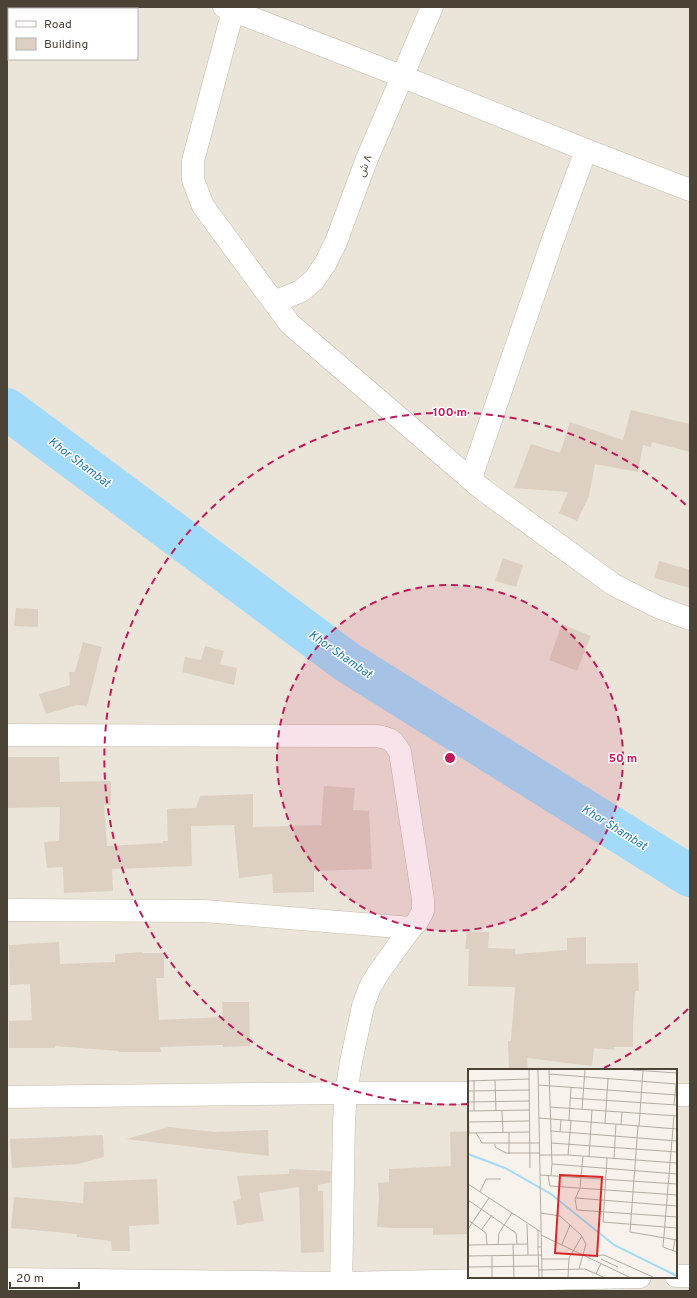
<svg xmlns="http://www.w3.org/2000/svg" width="697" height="1298" viewBox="0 0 697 1298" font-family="Overpass,'Noto Sans Arabic',sans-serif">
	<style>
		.residential { fill: #ebe4d8; fill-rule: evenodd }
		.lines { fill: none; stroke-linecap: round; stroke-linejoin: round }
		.river { stroke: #a2dbf9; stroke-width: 42 }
		.building { fill: #ddd0c2 }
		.street-casing { stroke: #c4baac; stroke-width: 23 }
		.street { stroke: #fff; stroke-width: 22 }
		.ring { fill: none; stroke: #c2185b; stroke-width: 2; stroke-dasharray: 7 5 }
		.labels { text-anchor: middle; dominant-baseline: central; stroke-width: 3; stroke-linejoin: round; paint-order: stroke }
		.street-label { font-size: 11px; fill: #4c4337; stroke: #fff }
		.water-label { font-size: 12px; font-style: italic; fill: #1f7aab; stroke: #fff }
		.inset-river { fill: none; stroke: #a2dbf9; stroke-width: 2 }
		.inset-road { fill: none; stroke: #b3aca3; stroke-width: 1 }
		.view { fill: #d62828; fill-opacity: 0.15; stroke: #d62828; stroke-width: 2 }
		.inset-edge { fill: none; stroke: #4c4337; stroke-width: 2 }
		.centre { fill: #c2185b; stroke: #fff; stroke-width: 2 }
		.ring-label { font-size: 12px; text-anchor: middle; font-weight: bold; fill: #c2185b; stroke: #fff; stroke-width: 3; stroke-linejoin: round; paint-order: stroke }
	</style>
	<rect width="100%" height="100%" fill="#f7f2eb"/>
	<path class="residential" d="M 7,7 L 690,7 L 690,1291 L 7,1291 ZM 9,9 L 137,9 L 137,59 L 9,59 ZM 469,1070 L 676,1070 L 676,1277 L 469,1277 Z"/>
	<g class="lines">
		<polyline class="river" points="7,409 347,662 690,876"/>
	</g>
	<g class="building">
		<polygon points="631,410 690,424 690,452 652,442 651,447 643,445 638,472 595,464 589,496 577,521 559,513 568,492 514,488 531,444 560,453 570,422 623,440"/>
		<polygon points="503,558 523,565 516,587 495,581"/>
		<polygon points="659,561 690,570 690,588 654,578"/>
		<polygon points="16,608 38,609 38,627 14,626"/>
		<polygon points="562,624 591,636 577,671 549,660"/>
		<polygon points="83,642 102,647 87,706 77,705 46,714 39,694 70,685 69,672 75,672"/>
		<polygon points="205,646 224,651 220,664 237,668 234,685 182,672 185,657 201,660"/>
		<polygon points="7,757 59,757 60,782 111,781 111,805 104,805 107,846 163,843 163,841 168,841 167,809 196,808 200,796 253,794 253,827 321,825 324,786 355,788 353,810 369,811 372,869 314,871 314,892 273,893 272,874 239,878 234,825 191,826 192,866 112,869 113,891 64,893 63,867 47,868 44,842 59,841 60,807 8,808"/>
		<polygon points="467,931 489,932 488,948 515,949 515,954 567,950 567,938 586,937 586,964 638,963 639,991 635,991 633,1026 633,1047 614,1047 614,1050 594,1048 592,1066 527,1058 528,1070 509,1070 508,1041 511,1041 515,987 468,986 469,949 465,949"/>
		<polygon points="59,942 60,964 115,962 115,954 142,952 143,953 164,953 164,978 156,978 159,1020 223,1017 222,1002 249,1002 250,1046 223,1047 223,1045 160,1047 161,1052 119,1052 119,1051 55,1046 55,1048 9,1048 9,1021 32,1020 30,984 10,985 9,945"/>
		<polygon points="169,1127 215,1132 268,1130 269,1156 126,1139"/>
		<polygon points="469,1131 469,1234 433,1235 433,1228 390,1228 377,1227 379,1199 378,1183 389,1182 389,1169 451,1166 450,1132"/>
		<polygon points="103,1135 104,1157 78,1164 12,1168 10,1139"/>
		<polygon points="289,1169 331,1171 330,1183 318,1185 318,1191 323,1191 324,1252 301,1253 299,1187 259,1193 264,1221 237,1225 233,1201 241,1199 237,1176 289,1174"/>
		<polygon points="157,1179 159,1224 129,1226 130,1251 112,1251 111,1241 77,1237 77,1234 11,1228 14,1197 83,1203 84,1182"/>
	</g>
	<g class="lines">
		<g class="street-casing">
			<g id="street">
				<polyline points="224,7 401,76 586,150 690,190"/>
				<polyline points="234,7 193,161 193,180 203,206 290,324 482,489 614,585 658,607 690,619"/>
				<polyline points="274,302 301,291 314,280 325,264 336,242 366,161 432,7"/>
				<polyline points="471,478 552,242 586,150"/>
				<path d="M 7,735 L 376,736 C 390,738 393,740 400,752 L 423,899 L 423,911 L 417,922 L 411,928 L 379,972 L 370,987 L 363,1006 L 351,1062 L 346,1093 L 344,1122 L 341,1291"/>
				<polyline points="7,910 204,911 411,928"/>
				<polyline points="676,1095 690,1095"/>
				<polyline points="7,1097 346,1093 469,1093"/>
				<polyline points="676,1276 690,1276"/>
				<polyline points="7,1279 341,1283 640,1277"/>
			</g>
		</g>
		<use href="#street" class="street"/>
	</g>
	<circle cx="450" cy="758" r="173" fill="#c2185b" fill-opacity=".12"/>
	<g class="ring">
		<circle cx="450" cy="758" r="173"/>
		<path d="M688 1009A346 346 0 0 1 602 1069M468 1104A346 346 0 1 1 688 507"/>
	</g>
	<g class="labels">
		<g class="street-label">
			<text transform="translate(365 166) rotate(-69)">٨ ش</text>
		</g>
		<g class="water-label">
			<text transform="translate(79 463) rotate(37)">Khor Shambat</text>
			<text transform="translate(340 655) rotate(35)">Khor Shambat</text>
			<text transform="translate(614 828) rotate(32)">Khor Shambat</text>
		</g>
	</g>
	<g transform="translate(468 1069)">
		<rect width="209" height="209" fill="#f7f2eb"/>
		<path class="inset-river" d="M 0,85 L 37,99 L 83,125 L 146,176 L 209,207"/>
		<path class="inset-road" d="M 61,1 L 62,99M 70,1 L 74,208M 81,1 L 84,95M 165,1 L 209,4M 81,5 L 209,15M 6,11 L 6,42M 27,11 L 28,42M 0,12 L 61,10M 70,16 L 209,26M 0,22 L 62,21M 102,29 L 209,36M 0,33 L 62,32M 206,36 L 208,15M 82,38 L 209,47M 114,40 L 117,1M 0,42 L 62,41M 0,42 L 1,64M 34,42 L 35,63M 206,47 L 195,178 L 209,183M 71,49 L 209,60M 101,52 L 103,18M 0,53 L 62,52M 137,54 L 140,10M 153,55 L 154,43M 170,57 L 162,163 L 209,171M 171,57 L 175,1M 83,62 L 209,72M 41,63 L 41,85M 92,63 L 93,51M 0,64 L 62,63M 8,64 L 14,74 L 72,74M 83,74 L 209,83M 27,75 L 27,78 L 38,84 L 72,84M 72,86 L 100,86 L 209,94M 100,86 L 103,52M 115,87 L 112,119 L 107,130 L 109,141 L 209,148M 121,87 L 124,41M 139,89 L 135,153 L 209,159M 146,89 L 148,55M 72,106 L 209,115M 80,106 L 82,117 L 209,126M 83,106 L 84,95 L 209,105M 0,115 L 73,163M 12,123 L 18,110 L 33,110M 108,129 L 209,137M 0,131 L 48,164 L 49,175M 73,144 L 92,147 L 113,166 L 118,175 L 111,200M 0,151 L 18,164 L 19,176M 59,155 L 60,186M 0,160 L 21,129M 14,160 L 24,146M 73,166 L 161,208M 45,175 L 46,208M 94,175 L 102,156M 0,176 L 60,175M 30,176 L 31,164 L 44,144M 70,178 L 70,161M 205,182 L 207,170M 0,187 L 74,186M 24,187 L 24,208M 120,187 L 136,186 L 185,208M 74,190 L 100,190M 133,190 L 150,198M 0,198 L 70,197M 70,201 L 117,200 L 135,208M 128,205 L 133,194M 71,208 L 70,178 L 74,178M 100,208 L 101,189 L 114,167"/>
		<path class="view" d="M 92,106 L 134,108 L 129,187 L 87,184 Z"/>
		<rect width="209" height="209" class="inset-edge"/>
	</g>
	<circle cx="450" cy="758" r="6" class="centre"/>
	<g class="ring-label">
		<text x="450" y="416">100 m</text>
		<text x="623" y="762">50 m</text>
	</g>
	<rect width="697" height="1298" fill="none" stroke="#4c4337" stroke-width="16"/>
	<rect x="8" y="8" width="130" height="52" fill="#ffffff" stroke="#b7b4af"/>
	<rect x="16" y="21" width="20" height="6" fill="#ffffff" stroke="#b7b4af"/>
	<text x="44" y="28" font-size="12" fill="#4c4337">Road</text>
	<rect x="16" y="38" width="20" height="12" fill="#ddd0c2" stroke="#b7b4af"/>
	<text x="44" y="48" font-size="12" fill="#4c4337">Building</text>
	<path d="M10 1282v6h69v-6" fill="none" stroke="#4c4337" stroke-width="2"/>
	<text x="16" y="1282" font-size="12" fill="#4c4337" stroke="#ffffff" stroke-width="3" paint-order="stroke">20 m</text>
</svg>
